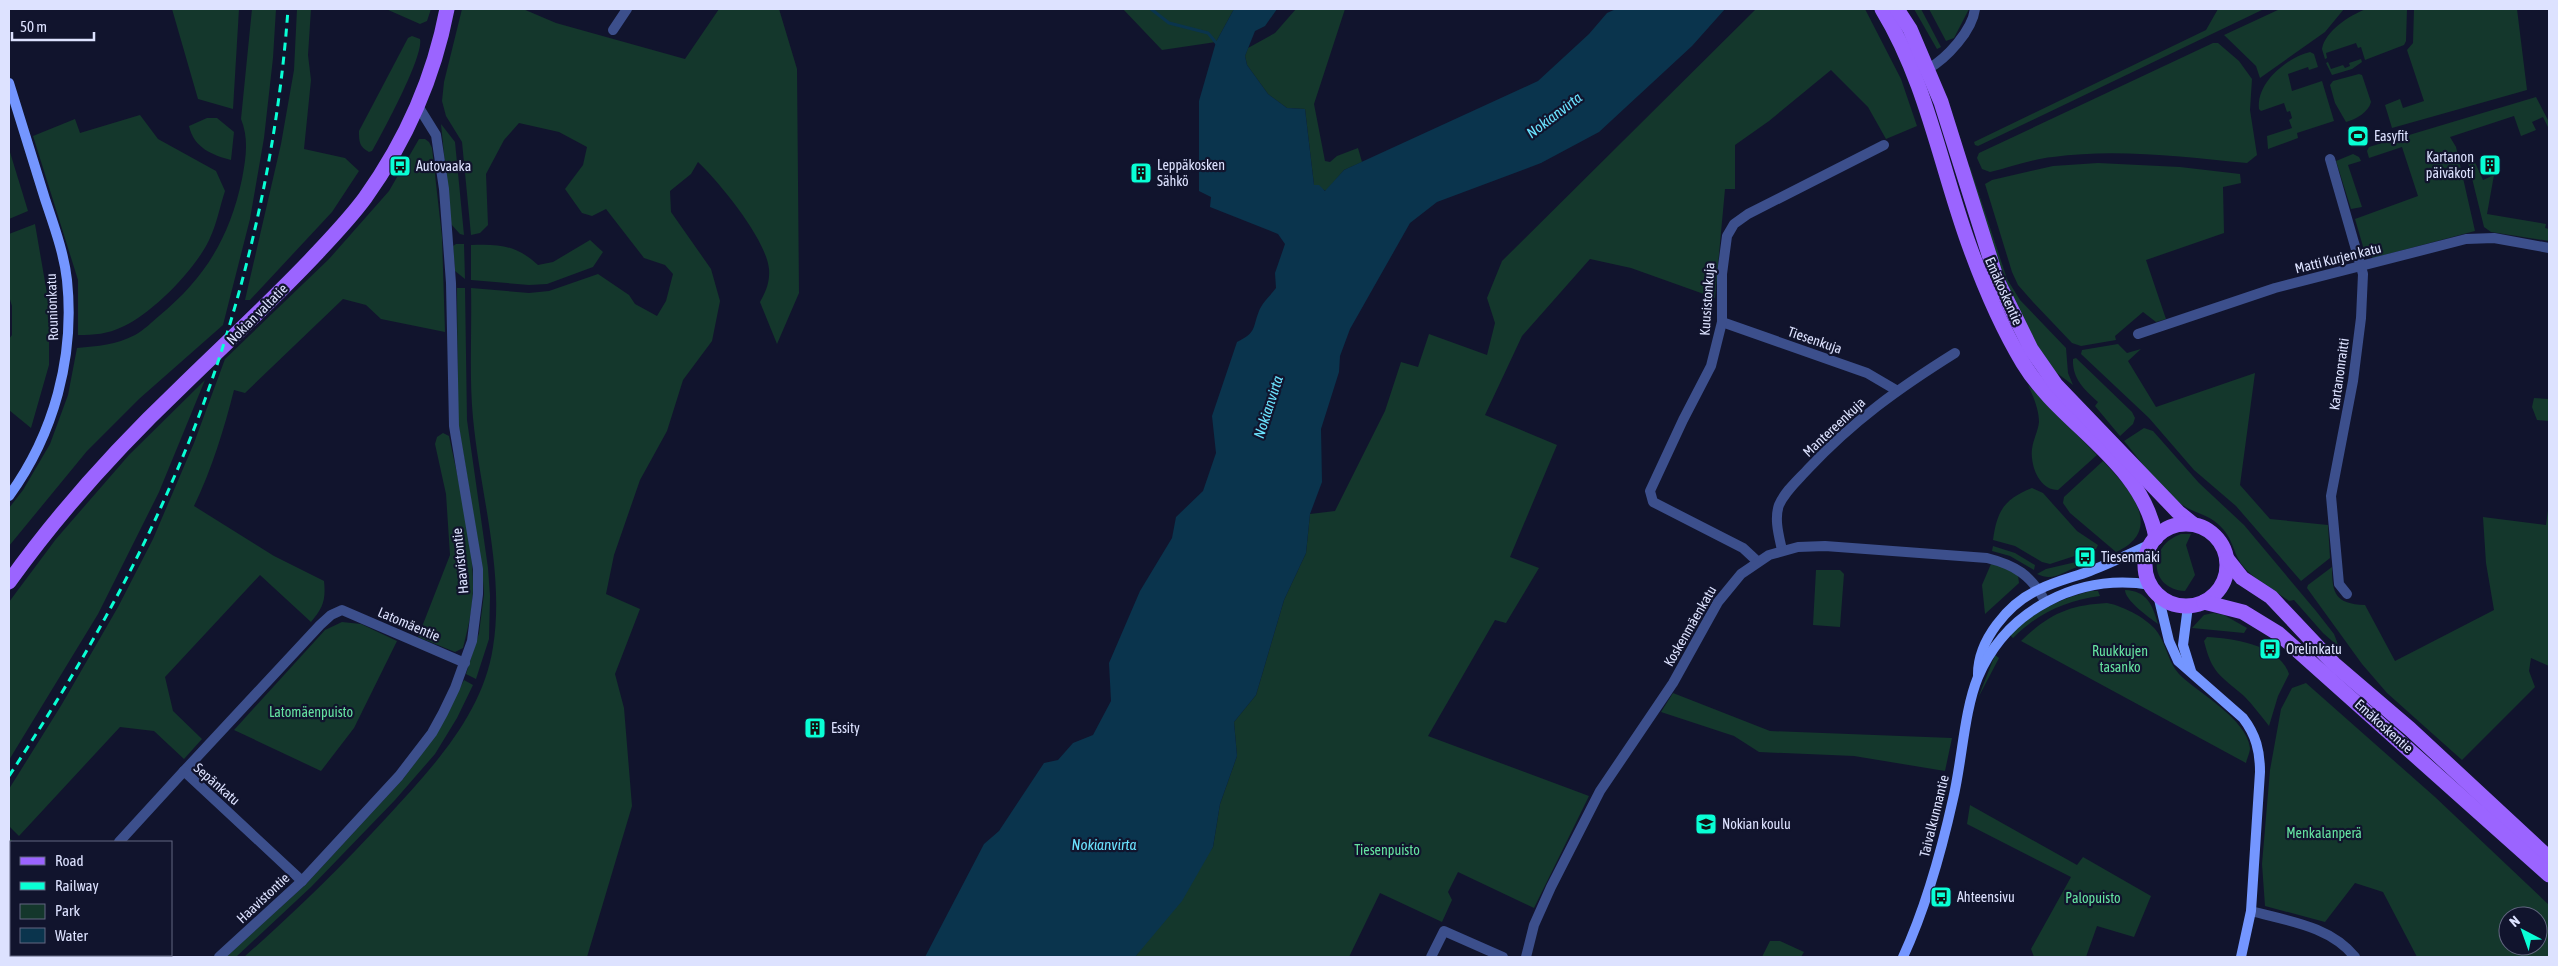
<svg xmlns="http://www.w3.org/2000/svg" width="2558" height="966" viewBox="0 0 2558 966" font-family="'Asap Condensed',sans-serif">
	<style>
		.green { fill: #14372c; fill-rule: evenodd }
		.water { fill: #0a344d }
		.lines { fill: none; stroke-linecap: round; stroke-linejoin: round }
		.stream { stroke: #0a344d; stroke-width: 3 }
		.street { stroke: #3c4f8c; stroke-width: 10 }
		.secondary { stroke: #7496ff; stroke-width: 10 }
		.primary { stroke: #9b64ff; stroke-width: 15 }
		.rail { stroke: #09ffd5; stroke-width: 3; stroke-dasharray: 8 6; stroke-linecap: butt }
		.labels { text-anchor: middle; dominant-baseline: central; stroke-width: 4.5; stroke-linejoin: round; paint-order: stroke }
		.poi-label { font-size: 14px; fill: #dde2ff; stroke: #11142d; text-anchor: start }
		.street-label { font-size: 14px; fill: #dde2ff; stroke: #11142d }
		.park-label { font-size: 14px; fill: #65e3a1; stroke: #11142d }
		.water-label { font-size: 15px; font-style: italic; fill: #6be3ff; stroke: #11142d }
	</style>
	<rect width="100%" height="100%" fill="#11142d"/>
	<g class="green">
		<polygon points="172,9 239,9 233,109 198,99"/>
		<path d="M 252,9 L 276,9 L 273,58 L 264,138 L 250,219 L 223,325 L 139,399 L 87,451 L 9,546 L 9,508 L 23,490 L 50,444 L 68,395 L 77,348 C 98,346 116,345 135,335 C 144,330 152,322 159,316 C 205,278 230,237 242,179 C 246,157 249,139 241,119 Z"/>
		<polygon points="297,9 311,9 308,55 311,80 304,149 345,158 359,171 332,212 250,300 245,300 281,144 294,70"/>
		<polygon points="386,9 431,9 427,21 420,24"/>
		<path d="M 462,9 L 523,9 L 556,23 L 685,59 L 719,9 L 779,9 L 797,69 L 799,293 L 777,344 L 760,302 C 766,291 770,282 769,269 C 766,239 720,183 698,162 L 691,174 L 670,191 L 671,212 L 711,269 L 720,301 L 712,341 L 683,380 L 667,431 L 640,480 L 614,555 L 606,594 L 640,609 L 615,674 L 624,708 L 632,806 L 587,957 L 244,957 C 294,913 342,866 387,817 C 431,769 483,715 493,647 C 505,572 480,493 473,418 C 469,376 472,331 471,288 L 529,293 L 549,291 L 598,274 L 629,295 L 635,304 L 657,316 L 666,301 L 673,274 L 665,265 L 644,258 L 606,209 L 592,216 L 582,213 L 565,189 L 583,165 L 587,147 L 559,132 L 519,123 L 504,140 L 486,174 L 488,225 L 480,233 L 471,235 L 462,142 L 446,116 L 442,101 L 444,82 Z"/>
		<polygon points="1123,9 1234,9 1216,42 1162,50"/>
		<polygon points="1296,9 1345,9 1314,104 1325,161 1330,162 1337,156 1358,148 1362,162 1344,170 1326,191 1314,185 1305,109 1287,108 1268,94 1247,65 1245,56 1248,48 1275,33"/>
		<polygon points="1756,9 1865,9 1901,79 1917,126 1886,139 1868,107 1831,70 1769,121 1735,145 1735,189 1725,189 1715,298 1631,268 1590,259 1522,336 1485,415 1557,445 1510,557 1539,568 1506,623 1495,620 1428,736 1589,796 1534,908 1458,872 1448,892 1452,900 1442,922 1380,893 1349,957 1135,957 1213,847 1220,804 1237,756 1234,722 1256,695 1284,600 1306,553 1310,514 1335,511 1385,411 1401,362 1418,367 1429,334 1487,355 1495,323 1487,298 1502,261"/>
		<polygon points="1914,9 1921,9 1941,47 1937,49"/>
		<polygon points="1929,9 1969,9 1954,38 1946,41"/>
		<polygon points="2218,9 2264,9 1978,146 1975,145 1974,142 2206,30"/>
		<polygon points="2280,9 2344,9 2325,32 2260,78 2256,66 2224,35"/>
		<path d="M 2366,9 L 2407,9 L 2406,41 L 2404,45 L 2365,60 L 2361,47 L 2358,48 L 2356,43 L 2326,53 L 2327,58 L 2325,59 L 2322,49 C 2325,31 2350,15 2366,9 Z"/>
		<polygon points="2414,9 2517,9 2527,90 2392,128 2385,105 2400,99 2403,108 2424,101 2407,50 2413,43"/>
		<path d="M 412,36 L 420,39 C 424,56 382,133 372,151 L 369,152 C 359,147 359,141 359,131 L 408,38 Z"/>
		<path d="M 2213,43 L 2218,43 L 2239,61 L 2252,79 L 2250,110 L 2257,155 L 2247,163 C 2184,157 2116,148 2053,157 C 2032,159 2011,167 1990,172 L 1982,169 L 1977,158 L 1979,153 Z"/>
		<path d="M 2310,52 L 2314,54 L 2318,67 L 2309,70 L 2308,67 L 2288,74 L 2292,91 L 2322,81 L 2334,121 L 2297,133 L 2298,138 L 2268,149 L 2267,136 L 2292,128 L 2289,120 L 2292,118 L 2290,111 L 2287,112 L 2284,103 L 2261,111 L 2259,109 C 2256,83 2286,58 2310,52 Z"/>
		<polygon points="2361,59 2362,62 2352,69 2332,75 2326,63 2328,62 2331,69 2343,65 2345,68 2350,66 2349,63"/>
		<path d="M 2359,74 L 2362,75 L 2371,102 C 2368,113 2356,119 2346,122 L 2335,103 L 2330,85 L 2333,81 Z"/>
		<polygon points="2536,97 2549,122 2549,129 2543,117 2532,122 2536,130 2521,136 2514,116 2450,137 2456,147 2475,231 2373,258 2364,250 2355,219 2418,196 2402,147 2369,158 2367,151 2369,147"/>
		<path d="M 140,115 L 158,139 L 216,171 L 225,191 C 220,206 217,223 210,238 C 197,268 152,314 122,327 C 108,334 94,335 78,335 L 78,280 L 33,136 L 75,119 L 80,133 Z"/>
		<path d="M 207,118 L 217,118 L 234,132 L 231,160 C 212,155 194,148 189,126 Z"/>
		<polygon points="441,124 455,142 464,235 460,234 451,224"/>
		<path d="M 419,139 L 425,139 L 429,142 L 432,148 L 442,237 L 445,332 L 381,319 L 366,305 L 343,299 L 245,393 L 234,390 C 224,429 212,469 194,506 L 274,556 L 324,581 C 326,600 323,608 311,622 L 260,575 L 165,677 L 173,711 L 202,739 L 184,759 L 154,731 L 120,727 L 19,836 L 9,826 L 9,789 L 62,704 L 118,607 L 153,539 L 194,443 L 225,359 L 329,259 L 389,191 Z"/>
		<polygon points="9,149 28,211 9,219"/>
		<polygon points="2353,154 2359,157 2361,161 2348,165 2362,207 2351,209 2336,161"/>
		<polygon points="2472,156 2483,180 2494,175 2487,214 2546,224 2545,228 2549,229 2549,241 2491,232 2484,227 2467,158"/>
		<polygon points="1964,162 1970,167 2007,279 2020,300 2066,348 2068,373 2073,385 2050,368 2008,294"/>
		<polygon points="2098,163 2180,167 2240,174 2241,183 2223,187 2224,233 2146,260 2166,319 2156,322 2143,312 2115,336 2116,340 2081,346 2072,343 2033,302 2018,285 2012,272 1985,184 1992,180 2053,166"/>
		<polygon points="35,224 49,305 49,365 31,428 9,410 9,339 12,335 12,306 9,296 9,234"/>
		<path d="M 590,240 L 603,252 L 593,267 L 547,284 L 529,285 L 471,280 L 471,245 C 500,244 516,245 538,265 L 553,262 Z"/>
		<polygon points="456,244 464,244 465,279 455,271 453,246"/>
		<polygon points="457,288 465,288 467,420 488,568 490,596 489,639 476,679 466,674 479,633 484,594 482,567 458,421"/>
		<polygon points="2118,344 2127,353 2141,349 2128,361 2156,407 2255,373 2240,485 2270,519 2328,525 2330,558 2301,581 2236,506 2194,470 2149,418 2081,354 2082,350"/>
		<path d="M 2076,358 L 2132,412 L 2135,418 L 2133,424 L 2120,436 L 2095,406 L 2098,402 C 2085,390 2072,379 2073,359 Z"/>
		<polygon points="205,380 159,492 98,614 9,760 9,602 56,539 129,455"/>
		<path d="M 2028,385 L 2097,455 L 2058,490 C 2039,490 2030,465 2032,449 C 2033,440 2038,431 2039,422 C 2039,409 2033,396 2028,385 Z"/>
		<polygon points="2534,398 2549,399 2549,421 2537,420 2532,407"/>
		<path d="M 2144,428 L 2153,431 L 2199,483 L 2244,525 L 2316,611 L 2334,634 L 2339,647 L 2323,633 L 2294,600 L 2289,601 C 2276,591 2253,579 2243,566 C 2232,552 2234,538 2218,524 C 2208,515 2195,513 2184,506 C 2160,491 2142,462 2124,441 Z"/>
		<path d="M 443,433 L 449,436 C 459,485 473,536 473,587 C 473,608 468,628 463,648 L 455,652 L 418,637 L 450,555 L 446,494 L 435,444 L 437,437 Z"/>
		<path d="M 2103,461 C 2127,486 2167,529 2116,552 L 2070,513 L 2063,503 L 2064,497 Z"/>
		<path d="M 2032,488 L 2043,493 L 2077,531 L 2098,545 L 2096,549 L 2050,564 L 2042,562 L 2015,546 L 1993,540 C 1997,511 2004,499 2032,488 Z"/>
		<path d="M 2549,503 L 2549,666 L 2531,658 L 2529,671 L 2535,687 L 2462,760 L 2387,693 L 2362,664 L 2307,588 L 2308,585 L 2332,567 C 2332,593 2335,604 2365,605 L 2395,661 L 2494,610 L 2486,563 L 2483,517 L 2546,525 Z"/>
		<path d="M 2181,534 L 2191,534 L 2186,545 L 2195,575 L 2185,591 C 2149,589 2147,546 2181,534 Z"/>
		<polygon points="1993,546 2015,553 2035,565 2034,570 2010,556 1992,551"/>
		<path d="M 2076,562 L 2077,567 C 2063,572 2053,582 2037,574 L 2046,569 Z"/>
		<polygon points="1991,564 2000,566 2018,575 2019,583 1985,614 1982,585"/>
		<polygon points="1816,570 1840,570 1844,574 1840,627 1813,625"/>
		<path d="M 2125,590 C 2147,591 2152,604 2158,624 C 2148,617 2125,600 2125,590 Z"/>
		<path d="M 2090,591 L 2098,591 L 2100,596 C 2065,601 2038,613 2013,638 L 2010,635 C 2037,610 2055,601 2090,591 Z"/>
		<path d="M 2107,603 C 2124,606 2150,620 2158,633 C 2167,646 2168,662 2179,674 C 2198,693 2247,719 2250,748 C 2250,752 2247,759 2246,763 L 2021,641 C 2049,614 2069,605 2107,603 Z"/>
		<polygon points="2213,613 2224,615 2247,628 2244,633 2192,628 2204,615"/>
		<polygon points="342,622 361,624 397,641 354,728 321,771 234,730 325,630"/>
		<path d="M 2207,637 C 2232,638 2280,645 2289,674 L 2278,696 L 2269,726 C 2261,716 2253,705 2244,696 C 2220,675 2212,674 2204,641 Z"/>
		<polygon points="1995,655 1999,658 1978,698"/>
		<polygon points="464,680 473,685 457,718 435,754 395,800 311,887 236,957 226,957 306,884 403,779 436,735"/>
		<path d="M 2306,683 L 2435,797 L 2549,905 L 2549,957 L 2417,957 L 2383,892 L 2355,883 L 2325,922 L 2265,906 L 2262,864 L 2270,770 L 2281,709 L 2292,688 ZM 2508,916 L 2538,916 L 2538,946 L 2508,946 Z"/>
		<polygon points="1673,693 1770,731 1952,738 1945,771 1854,756 1759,752 1734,736 1661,712"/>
		<polygon points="1970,805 2077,865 2083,857 2151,896 2134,937 2097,926 2086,957 2034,957 2031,949 2071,877 1967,824"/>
		<polygon points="9,838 14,842 11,842 11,949 9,947"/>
		<polygon points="1770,941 1780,941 1804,952 1801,957 1762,957"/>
		<polygon points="33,955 134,955 137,957 31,957"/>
	</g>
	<path class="water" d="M 1234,9 L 1277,9 L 1265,26 L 1255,31 L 1245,56 L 1247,65 L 1268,94 L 1287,108 L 1305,109 L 1314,185 L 1319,185 L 1325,191 L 1344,170 L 1538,81 L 1589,34 L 1607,13 L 1616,9 L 1725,9 L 1692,46 L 1599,132 L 1541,163 L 1437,202 L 1410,223 L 1350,329 L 1340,356 L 1339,372 L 1321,429 L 1322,482 L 1310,514 L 1306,553 L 1284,600 L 1256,695 L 1234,722 L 1237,756 L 1220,804 L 1213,847 L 1182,901 L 1135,957 L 925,957 L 984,844 L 999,831 L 1044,763 L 1058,760 L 1073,743 L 1093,735 L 1111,701 L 1109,663 L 1140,591 L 1172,538 L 1176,517 L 1203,491 L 1216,453 L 1212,416 L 1237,342 C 1257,332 1252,329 1259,311 C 1262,303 1271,295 1276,288 L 1275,273 L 1285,244 L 1278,234 L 1210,207 L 1211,197 L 1199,191 L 1199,101 L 1216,42 Z"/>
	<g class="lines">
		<polyline class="stream" points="1151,9 1169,23 1208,33 1218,45"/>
		<g class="street">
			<polyline points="613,30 627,9"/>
			<path d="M 1928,69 C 1947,58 1972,31 1975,9"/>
			<polyline points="2330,159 2363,274 2361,318 2353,381 2331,496 2339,584 2347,594"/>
			<polyline points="1722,322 1867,373 1896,390"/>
			<polyline points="2138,334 2275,288 2466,239 2494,238 2549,248"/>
			<path d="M 1782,550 C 1779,536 1774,519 1779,505 C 1785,491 1798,480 1808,469 C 1853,421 1899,388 1955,353"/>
			<polyline points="1757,561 1743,548 1653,502 1650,491 1683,420 1711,366 1722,322 1722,274 1727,236 1734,224 1748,214 1884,145"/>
			<polyline points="184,771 320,625 331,615 342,610 465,663"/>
			<polyline points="119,842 184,771 302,881"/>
			<path d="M 2251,911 C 2288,921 2330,926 2355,957"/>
			<polyline points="219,957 302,881 399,776 432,733 443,713 455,688 472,641 478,594 478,569 454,426 451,283 444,189 436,135 418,106"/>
			<polyline points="1431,957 1444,931 1503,957"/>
			<path d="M 1526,957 L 1534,925 L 1551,887 L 1600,791 L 1673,683 L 1718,602 L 1741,574 L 1769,555 L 1798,547 L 1825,546 L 1987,558 C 2015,565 2031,575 2045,601"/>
		</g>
		<g class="secondary">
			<path d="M 9,83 C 21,122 33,161 45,199 C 54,226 64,253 67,280 C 75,357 54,434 9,496"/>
			<path d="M 2158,595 L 2169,641 L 2178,661 L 2243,718 C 2256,735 2260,751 2260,772 L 2251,911 L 2241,957"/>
			<polyline points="2188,606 2183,645 2191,671"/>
			<path d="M 1978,676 C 1977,641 2008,603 2040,589 C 2056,581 2074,577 2090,571 C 2111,563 2131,553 2151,544"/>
			<path d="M 1903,957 C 1926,907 1941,853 1953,799 C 1962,762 1964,711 1978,677 C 2007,609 2079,573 2151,585"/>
		</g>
		<g class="primary">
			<path d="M 1882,9 C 1926,81 1940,164 1968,242 C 1983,284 2000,325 2023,363 C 2061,426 2142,460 2156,538"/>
			<polyline points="1897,9 1910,29 1941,102 1997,280 2031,349 2056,385 2178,512 2193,524"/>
			<circle cx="2186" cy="565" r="41"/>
			<polyline points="2227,559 2242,578 2271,597 2334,664 2410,729 2549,858"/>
			<path d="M 9,582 C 59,512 118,447 181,387 C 227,342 274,299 318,252 C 334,235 351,217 365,198 C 405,142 434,77 447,9"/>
			<polyline points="2204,602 2243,612 2279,634 2549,875"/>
		</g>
		<path class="rail" d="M 9,776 C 70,683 128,585 172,482 C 236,337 277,167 288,9"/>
	</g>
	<defs>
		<g id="stadium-square" transform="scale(1.125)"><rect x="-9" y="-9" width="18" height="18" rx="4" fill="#09ffd5" stroke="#11142d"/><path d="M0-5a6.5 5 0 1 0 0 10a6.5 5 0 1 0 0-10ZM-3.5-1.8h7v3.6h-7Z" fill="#111"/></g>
		<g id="building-square" transform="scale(1.125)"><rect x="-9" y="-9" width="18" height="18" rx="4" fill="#09ffd5" stroke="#11142d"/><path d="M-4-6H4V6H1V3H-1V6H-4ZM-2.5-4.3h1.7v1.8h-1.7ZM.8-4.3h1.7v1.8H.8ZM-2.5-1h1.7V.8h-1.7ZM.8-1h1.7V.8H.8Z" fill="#111"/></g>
		<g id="bus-square" transform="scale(1.125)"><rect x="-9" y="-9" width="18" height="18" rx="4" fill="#09ffd5" stroke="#11142d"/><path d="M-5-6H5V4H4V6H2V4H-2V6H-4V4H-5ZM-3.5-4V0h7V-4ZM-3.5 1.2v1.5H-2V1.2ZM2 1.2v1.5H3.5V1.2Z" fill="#111"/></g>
		<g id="school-square" transform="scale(1.125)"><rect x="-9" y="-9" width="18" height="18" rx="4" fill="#09ffd5" stroke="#11142d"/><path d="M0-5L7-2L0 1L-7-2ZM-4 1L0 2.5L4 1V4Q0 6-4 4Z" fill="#111"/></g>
	</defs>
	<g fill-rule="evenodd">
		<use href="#stadium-square" x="2358" y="136"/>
		<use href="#building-square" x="2490" y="165"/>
		<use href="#bus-square" x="400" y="166"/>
		<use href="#building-square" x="1141" y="173"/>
		<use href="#bus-square" x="2085" y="557"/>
		<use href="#bus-square" x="2270" y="649"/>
		<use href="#building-square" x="815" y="728"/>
		<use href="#school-square" x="1706" y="824"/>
		<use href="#bus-square" x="1941" y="897"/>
	</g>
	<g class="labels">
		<g class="poi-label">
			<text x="2374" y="136">Easyfit</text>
			<text x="2474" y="157" text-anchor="end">Kartanon<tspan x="2474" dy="16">päiväkoti</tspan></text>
			<text x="1157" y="165">Leppäkosken<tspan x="1157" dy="16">Sähkö</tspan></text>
			<text x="416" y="166">Autovaaka</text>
			<text x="2101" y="557">Tiesenmäki</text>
			<text x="2286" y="649">Orelinkatu</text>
			<text x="831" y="728">Essity</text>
			<text x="1722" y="824">Nokian koulu</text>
			<text x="1957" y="897">Ahteensivu</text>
		</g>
		<g class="street-label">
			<text transform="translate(2338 258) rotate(-14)">Matti Kurjen katu</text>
			<text transform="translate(2004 291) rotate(66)">Emäkoskentie</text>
			<text transform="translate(1707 299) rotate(-86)">Kuusistonkuja</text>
			<text transform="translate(52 307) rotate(-92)">Rounionkatu</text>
			<text transform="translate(257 314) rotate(-45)">Nokian valtatie</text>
			<text transform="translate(1815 340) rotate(19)">Tiesenkuja</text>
			<text transform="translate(2339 374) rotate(-82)">Kartanonraitti</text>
			<text transform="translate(1834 427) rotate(-43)">Mantereenkuja</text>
			<text transform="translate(460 561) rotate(-96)">Haavistontie</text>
			<text transform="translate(409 624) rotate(23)">Latomäentie</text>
			<text transform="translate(1690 626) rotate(-60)">Koskenmäenkatu</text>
			<text transform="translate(2384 726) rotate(42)">Emäkoskentie</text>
			<text transform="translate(217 784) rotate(41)">Sepänkatu</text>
			<text transform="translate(1934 816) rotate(-76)">Taivalkunnantie</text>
			<text transform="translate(263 898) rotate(-43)">Haavistontie</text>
		</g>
		<g class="park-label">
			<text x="2120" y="651">Ruukkujen<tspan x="2120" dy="16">tasanko</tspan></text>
			<text x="311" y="712">Latomäenpuisto</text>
			<text x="2324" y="833">Menkalanperä</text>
			<text x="1387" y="850">Tiesenpuisto</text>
			<text x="2093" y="898">Palopuisto</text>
		</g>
		<g class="water-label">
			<text transform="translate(1554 115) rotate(-37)">Nokianvirta</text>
			<text transform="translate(1268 407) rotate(-72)">Nokianvirta</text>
			<text x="1104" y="844">Nokianvirta</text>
		</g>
	</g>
	<rect width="2558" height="966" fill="none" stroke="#dde2ff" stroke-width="20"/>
	<rect x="10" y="841" width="162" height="115" fill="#11142d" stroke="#636681"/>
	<rect x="20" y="857" width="25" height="8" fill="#9b64ff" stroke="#636681"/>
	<text x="55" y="866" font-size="15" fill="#dde2ff">Road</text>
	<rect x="20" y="882" width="25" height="8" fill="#09ffd5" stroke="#636681"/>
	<text x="55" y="891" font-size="15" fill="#dde2ff">Railway</text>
	<rect x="20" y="904" width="25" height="15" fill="#14372c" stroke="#636681"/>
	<text x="55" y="916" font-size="15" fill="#dde2ff">Park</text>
	<rect x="20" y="928" width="25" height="15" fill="#0a344d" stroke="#636681"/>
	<text x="55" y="941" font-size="15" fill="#dde2ff">Water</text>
	<g transform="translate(2523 931) rotate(319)"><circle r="24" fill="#11142d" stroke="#636681"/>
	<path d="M0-4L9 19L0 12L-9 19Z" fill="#09ffd5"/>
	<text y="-8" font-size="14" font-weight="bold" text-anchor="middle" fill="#dde2ff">N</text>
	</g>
	<path d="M12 32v8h82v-8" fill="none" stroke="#dde2ff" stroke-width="2.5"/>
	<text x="20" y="32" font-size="15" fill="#dde2ff" stroke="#11142d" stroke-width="4" paint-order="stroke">50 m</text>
</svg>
